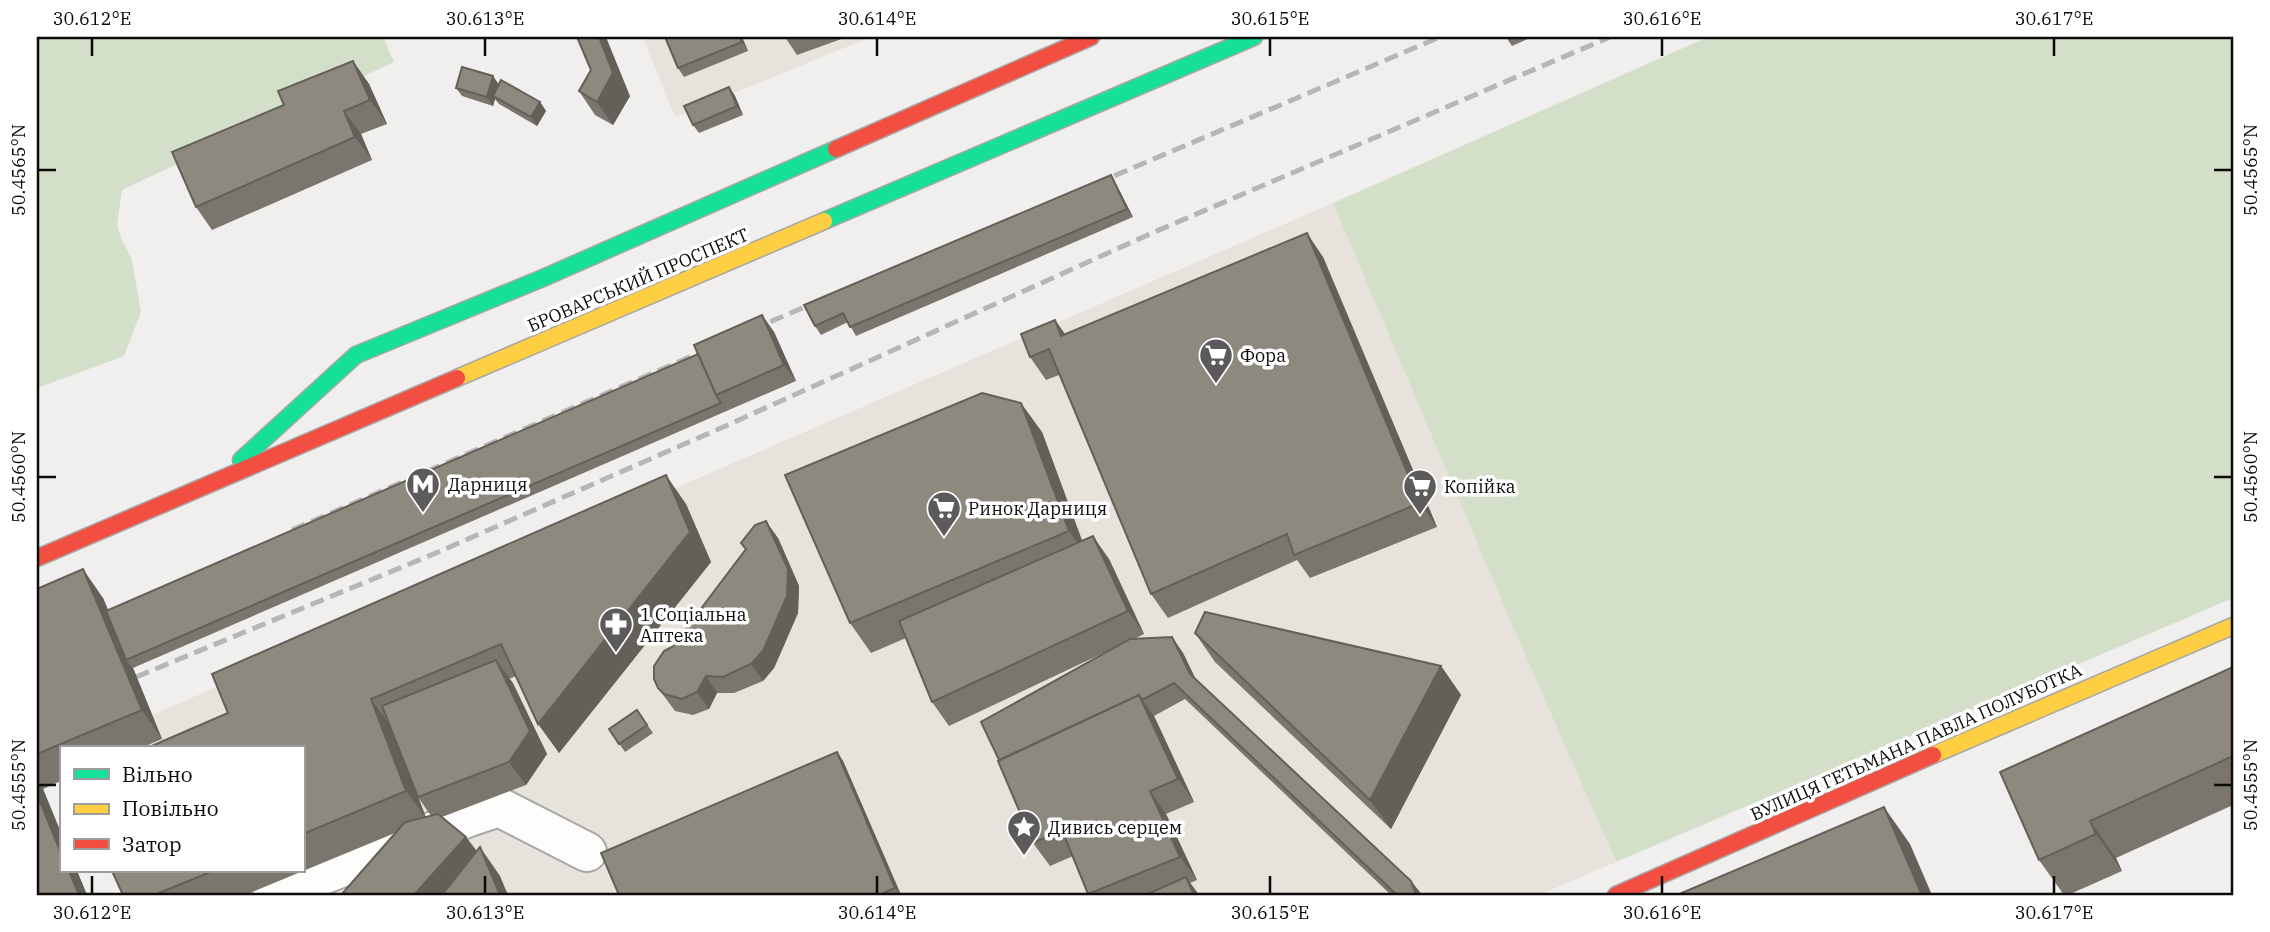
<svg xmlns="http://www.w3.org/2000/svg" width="2270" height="932" viewBox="0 0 2270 932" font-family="'IBM Plex Serif',serif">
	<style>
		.built { fill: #e7e2db }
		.park { fill: #d4dfca }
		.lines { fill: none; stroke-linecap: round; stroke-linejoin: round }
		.street-casing { stroke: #a8a7a6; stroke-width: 42 }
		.fast-casing { stroke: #a8a7a6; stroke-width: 19 }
		.slow-casing { stroke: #a8a7a6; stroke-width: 19 }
		.jam-casing { stroke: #a8a7a6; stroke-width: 19 }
		.street { stroke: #fdfdfc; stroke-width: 38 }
		.fast { stroke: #16e098; stroke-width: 16 }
		.slow { stroke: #ffcf43; stroke-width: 16 }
		.jam { stroke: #f24e42; stroke-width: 16 }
		.rail { stroke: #b6b6b6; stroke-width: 5; stroke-dasharray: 14 7; stroke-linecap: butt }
		.wall { fill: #7a766d; fill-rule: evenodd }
		.shaded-wall { fill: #636059 }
		.building { fill: #8e897f; stroke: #636059; stroke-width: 2 }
		.ticks { fill: none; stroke: #0c0b0a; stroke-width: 2.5 }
		.labels { text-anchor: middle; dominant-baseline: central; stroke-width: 7; stroke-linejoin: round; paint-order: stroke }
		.street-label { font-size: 18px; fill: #0c0b0a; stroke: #fff }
		.poi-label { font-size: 18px; fill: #0c0b0a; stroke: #fff; text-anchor: start }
		.neatline { fill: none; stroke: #0c0b0a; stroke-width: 2.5 }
		.ticks-label { font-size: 18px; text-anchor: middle; fill: #0c0b0a }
	</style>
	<rect width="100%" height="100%" fill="#f1efed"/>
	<g class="built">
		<polygon points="643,37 871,37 675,117"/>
		<polygon points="1333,203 1616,862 1539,895 123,895 303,871 303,748 141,748 162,739 152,715"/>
	</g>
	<g class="park">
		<polygon points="37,37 383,37 394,62 122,190 117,225 122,240 132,260 141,312 124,356 37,388"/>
		<polygon points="1708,37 2233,37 2233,598 1616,862 1514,629 1333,203"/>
	</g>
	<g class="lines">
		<g class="street-casing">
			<polyline id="street" points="272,895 469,817 499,807 587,852"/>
		</g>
		<g class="fast-casing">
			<g id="fast">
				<polyline points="824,221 1254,37"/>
				<polyline points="241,460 356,355 543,278 836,149"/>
			</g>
		</g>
		<g class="slow-casing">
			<g id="slow">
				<polyline points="457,378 824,221"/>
				<polyline points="1933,755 2233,626"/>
			</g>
		</g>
		<g class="jam-casing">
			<g id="jam">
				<polyline points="836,149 1091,37"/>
				<polyline points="37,558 457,378"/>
				<polyline points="1616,895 1933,755"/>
			</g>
		</g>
		<use href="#street" class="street"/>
		<use href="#fast" class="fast"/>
		<use href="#slow" class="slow"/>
		<use href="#jam" class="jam"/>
		<g class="rail">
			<polyline points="1095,184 1440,37"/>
			<polyline points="751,330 821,300"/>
			<polyline points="292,530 715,346"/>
			<polyline points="136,677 436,553 730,424 1152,233 1610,37"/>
		</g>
	</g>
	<g class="wall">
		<polygon points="665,37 742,37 748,51 684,77 678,68"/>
		<polygon points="785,37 847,37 797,55"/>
		<polygon points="1506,37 1532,37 1512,46"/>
		<polygon points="353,61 369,84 387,124 361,134 372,160 212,230 196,207 284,105"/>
		<polygon points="493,76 499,85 540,102 546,111 537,126 499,104 495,99 493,106 462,96 456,88"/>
		<polygon points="729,87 735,96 743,115 699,133 693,125"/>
		<polygon points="579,91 630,96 613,125 595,115"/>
		<polygon points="1116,184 1133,217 856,336 848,322 821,335 815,326"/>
		<polygon points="1323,257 1437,527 1310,578 1297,560 1168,618 1151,594 1059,375 1046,380 1030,357 1055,320 1065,334"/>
		<polygon points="762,315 774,332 796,381 133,668 162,739 141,748 61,748 61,781 43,789 61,833 61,871 77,871 87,895 37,895 37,589 103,598 108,610 698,354"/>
		<polygon points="1042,432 1082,540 1109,559 1144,634 1134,639 1172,637 1183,653 1196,680 1411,881 1422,895 1389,895 1391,895 1185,699 1154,716 1194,802 1166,814 1197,880 1190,883 1199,895 1089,895 1073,856 1050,866 1033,843 1112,649 949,726 932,702 906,638 871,653 850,623"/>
		<path d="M 686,504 L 711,562 L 559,753 L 516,676 L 509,679 L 547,754 L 526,785 L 442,817 L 466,837 L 477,851 L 500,876 L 395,833 L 245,895 L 123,895 L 112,871 L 303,871 L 303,748 L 228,713 ZM 418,797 L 431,816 L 425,817 Z"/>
		<polygon points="778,538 799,586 798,613 774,668 763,681 734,693 717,693 709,709 693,715 675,711 658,688 672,647"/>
		<polygon points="1195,633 1441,666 1461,695 1391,829 1215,662"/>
		<polygon points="2233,667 2233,805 2116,858 2122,871 2068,895 2064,895 2039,860"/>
		<polygon points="637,710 653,733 625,752 609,729"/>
		<polygon points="837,752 843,761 901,895 619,895"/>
	</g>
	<g class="shaded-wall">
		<polygon points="599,37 606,37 630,96 613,125 597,102"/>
		<polygon points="739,37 742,37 748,51 742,42"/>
		<polygon points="353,61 369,84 387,124 370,100"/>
		<polygon points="493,76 499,85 493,96 495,99 493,106 487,97"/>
		<polygon points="729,87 735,96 743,115 737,106"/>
		<polygon points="540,102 546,111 537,126 531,117"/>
		<polygon points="344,111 361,134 372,160 355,137"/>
		<polygon points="1111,175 1116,184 1133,217 1127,209"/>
		<polygon points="1307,233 1323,257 1437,527 1420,503"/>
		<polygon points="762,315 774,332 796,381 784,365"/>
		<polygon points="1055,320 1071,343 1061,336"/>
		<polygon points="1021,403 1042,432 1089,560 1069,531"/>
		<polygon points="666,475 686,504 711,562 559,753 538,724"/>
		<polygon points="766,521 778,538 799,586 798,613 774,668 763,681 751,664"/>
		<polygon points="1093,536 1109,559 1144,634 1128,611"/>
		<polygon points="83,569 103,598 129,659 126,660 133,668 162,739 142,710"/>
		<polygon points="1172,637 1183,653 1201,690 1190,674"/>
		<polygon points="496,660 513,683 547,754 526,785 509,762"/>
		<polygon points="1441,666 1461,695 1391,829 1370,800"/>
		<polygon points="706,676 717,693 709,709 697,692"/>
		<polygon points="1139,695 1155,718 1194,802 1178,779"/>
		<polygon points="371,699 392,728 427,820 406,791"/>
		<polygon points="837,752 843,761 901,895 895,888"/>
		<polygon points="37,780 43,789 61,833 61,853 37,794"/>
		<polygon points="1150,791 1166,814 1197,880 1180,857"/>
		<polygon points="1884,807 1910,844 1932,895 1922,895"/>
		<polygon points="2090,821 2116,858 2122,871 2096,834"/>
		<polygon points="466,837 487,866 460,895 414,895"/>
		<polygon points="480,847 500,876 508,895 500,895"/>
		<polygon points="69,871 77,871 87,895 79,895"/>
		<polygon points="1186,877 1199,895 1194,895"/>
		<polygon points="1411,881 1422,895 1416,895"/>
	</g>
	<g class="building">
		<polygon points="577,37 599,37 613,73 597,102 579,91 591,70"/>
		<polygon points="665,37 739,37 742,42 678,68"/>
		<polygon points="353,61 370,100 344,111 355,137 196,207 172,152 284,105 278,91"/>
		<polygon points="462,67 493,76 487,97 456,88"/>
		<polygon points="501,80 540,102 531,117 493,96"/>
		<polygon points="729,87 737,106 693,125 684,106"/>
		<polygon points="1111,175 1127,209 850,327 843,313 815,326 804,305"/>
		<polygon points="1307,233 1420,503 1294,555 1287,534 1151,594 1049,349 1030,357 1021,334 1055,320 1061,336"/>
		<polygon points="762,315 784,365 716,395 694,345"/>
		<polygon points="698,354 716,395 721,403 126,660 106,611"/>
		<polygon points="982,393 1021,403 1069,531 850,623 785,475"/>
		<polygon points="666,475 690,532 538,724 501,644 371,699 406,791 303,834 303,748 147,748 228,713 212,674"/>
		<polygon points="766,521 788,569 787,596 763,651 751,664 723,677 706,676 697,692 682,699 664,694 658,688 654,679 654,666 664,651 672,647 746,549 741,543 755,525"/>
		<polygon points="1093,536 1128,611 932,702 899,621"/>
		<polygon points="83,569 142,710 37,754 37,589"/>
		<polygon points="1205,612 1441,666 1370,800 1195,633"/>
		<polygon points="1172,637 1190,674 1411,881 1416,895 1389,895 1395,893 1174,683 1142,700 1139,695 999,760 981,722 1130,639"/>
		<polygon points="496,660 530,731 509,762 418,797 382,706"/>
		<polygon points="2233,667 2233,756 2090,821 2096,834 2039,860 2000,772"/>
		<polygon points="1139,695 1178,779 1150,791 1180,857 1088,894 1062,830 1033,843 998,761"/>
		<polygon points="637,710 647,725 619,744 609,729"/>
		<polygon points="837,752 895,888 879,895 619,895 601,853"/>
		<polygon points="37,794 61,853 61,871 69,871 79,895 37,895"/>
		<polygon points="1884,807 1922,895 1677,895"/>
		<polygon points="438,814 466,837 414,895 341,895 405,822"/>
		<polygon points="480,847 500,895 442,895"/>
		<polygon points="112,871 213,871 154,895 123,895"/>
		<polygon points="1186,877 1194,895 1145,895"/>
	</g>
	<path class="ticks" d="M 92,38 L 92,56M 485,38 L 485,56M 877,38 L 877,56M 1270,38 L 1270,56M 1662,38 L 1662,56M 2054,38 L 2054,56M 38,170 L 56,170M 2214,170 L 2232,170M 38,477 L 56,477M 2214,477 L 2232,477M 38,785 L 56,785M 2214,785 L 2232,785M 92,876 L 92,894M 485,876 L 485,894M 877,876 L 877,894M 1270,876 L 1270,894M 1662,876 L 1662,894M 2054,876 L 2054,894"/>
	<defs>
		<g id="supermarket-pin" transform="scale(1.75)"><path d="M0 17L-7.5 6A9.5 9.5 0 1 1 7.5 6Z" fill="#5c5b59" stroke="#fff"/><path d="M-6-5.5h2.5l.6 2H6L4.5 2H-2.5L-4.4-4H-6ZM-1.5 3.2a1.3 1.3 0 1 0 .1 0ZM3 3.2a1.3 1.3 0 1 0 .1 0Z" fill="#fff"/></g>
		<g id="metro-pin" transform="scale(1.75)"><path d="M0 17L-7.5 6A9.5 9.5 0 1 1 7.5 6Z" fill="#5c5b59" stroke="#fff"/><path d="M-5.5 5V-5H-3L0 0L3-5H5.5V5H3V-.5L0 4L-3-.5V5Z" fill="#fff"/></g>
		<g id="pharmacy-pin" transform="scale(1.75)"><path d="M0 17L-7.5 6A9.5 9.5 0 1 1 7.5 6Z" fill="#5c5b59" stroke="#fff"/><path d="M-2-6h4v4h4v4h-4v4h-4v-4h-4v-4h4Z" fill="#fff"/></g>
		<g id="sight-pin" transform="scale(1.75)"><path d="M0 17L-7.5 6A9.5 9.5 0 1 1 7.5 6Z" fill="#5c5b59" stroke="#fff"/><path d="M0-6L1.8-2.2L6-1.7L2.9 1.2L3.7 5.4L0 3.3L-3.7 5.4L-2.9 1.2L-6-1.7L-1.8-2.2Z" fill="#fff"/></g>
	</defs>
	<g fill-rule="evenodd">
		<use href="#supermarket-pin" x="1216" y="355"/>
		<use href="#metro-pin" x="423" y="484"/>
		<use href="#supermarket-pin" x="1420" y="486"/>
		<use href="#supermarket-pin" x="944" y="508"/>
		<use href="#pharmacy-pin" x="616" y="624"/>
		<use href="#sight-pin" x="1024" y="827"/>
	</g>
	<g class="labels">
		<g class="street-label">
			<text transform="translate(638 280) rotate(-23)">БРОВАРСЬКИЙ ПРОСПЕКТ</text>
			<text transform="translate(1916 742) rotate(-24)">ВУЛИЦЯ ГЕТЬМАНА ПАВЛА ПОЛУБОТКА</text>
		</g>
		<g class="poi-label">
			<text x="1240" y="355">Фора</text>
			<text x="448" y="484">Дарниця</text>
			<text x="1444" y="486">Копійка</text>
			<text x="968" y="508">Ринок Дарниця</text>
			<text x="640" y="614">1 Соціальна<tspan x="640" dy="21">Аптека</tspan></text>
			<text x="1048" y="827">Дивись серцем</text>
		</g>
	</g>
	<rect width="2270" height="932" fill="none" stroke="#ffffff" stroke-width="77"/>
	<rect x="60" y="746" width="245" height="126" fill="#ffffff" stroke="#9e9d9d" stroke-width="2"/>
	<rect x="74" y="769" width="35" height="10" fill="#16e098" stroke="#9e9d9d" stroke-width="2"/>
	<text x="122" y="782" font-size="21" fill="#0c0b0a">Вільно</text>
	<rect x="74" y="804" width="35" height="10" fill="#ffcf43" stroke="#9e9d9d" stroke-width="2"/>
	<text x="122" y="816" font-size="21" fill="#0c0b0a">Повільно</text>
	<rect x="74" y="839" width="35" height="10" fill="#f24e42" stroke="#9e9d9d" stroke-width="2"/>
	<text x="122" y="852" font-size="21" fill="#0c0b0a">Затор</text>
	<rect x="38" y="38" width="2194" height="856" class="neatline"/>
	<g class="ticks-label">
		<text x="92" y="25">30.612°E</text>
		<text x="485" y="25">30.613°E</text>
		<text x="877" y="25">30.614°E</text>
		<text x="1270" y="25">30.615°E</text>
		<text x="1662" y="25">30.616°E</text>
		<text x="2054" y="25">30.617°E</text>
		<text transform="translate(19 170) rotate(-90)" y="6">50.4565°N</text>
		<text transform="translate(2251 170) rotate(-90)" y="6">50.4565°N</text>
		<text transform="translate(19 477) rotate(-90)" y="6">50.4560°N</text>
		<text transform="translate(2251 477) rotate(-90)" y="6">50.4560°N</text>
		<text transform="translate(19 785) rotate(-90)" y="6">50.4555°N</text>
		<text transform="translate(2251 785) rotate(-90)" y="6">50.4555°N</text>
		<text x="92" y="919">30.612°E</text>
		<text x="485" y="919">30.613°E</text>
		<text x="877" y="919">30.614°E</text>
		<text x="1270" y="919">30.615°E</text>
		<text x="1662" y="919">30.616°E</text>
		<text x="2054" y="919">30.617°E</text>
	</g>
</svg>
